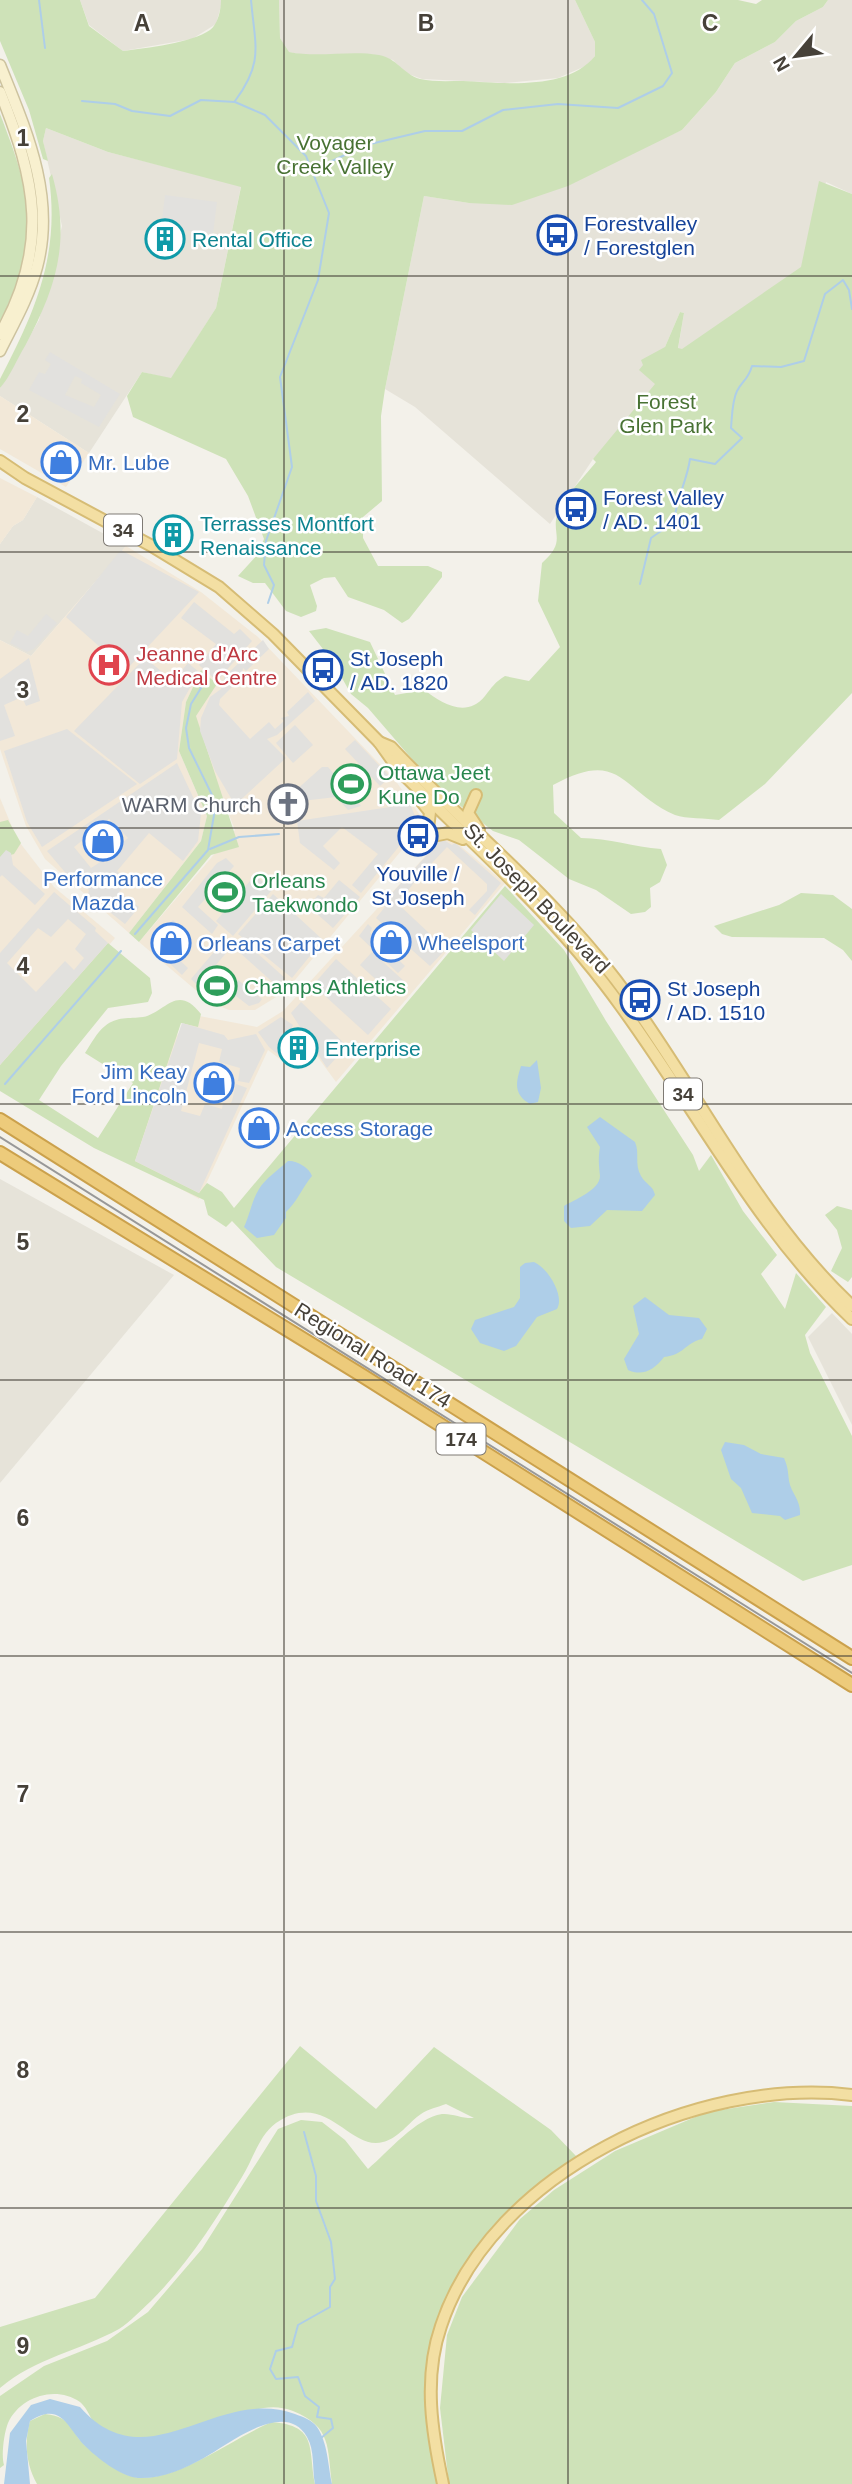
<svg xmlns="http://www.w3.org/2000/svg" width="852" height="2484" viewBox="0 0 852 2484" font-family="Helvetica,sans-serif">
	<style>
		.residential { fill: #e6e3d9 }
		.commercial { fill: #f2e8d8 }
		.green { fill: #cee2b8 }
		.parking { fill: #e2e1de; fill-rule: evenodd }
		.water { fill: #aecee8 }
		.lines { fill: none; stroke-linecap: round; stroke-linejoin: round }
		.stream { stroke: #aecee8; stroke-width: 2 }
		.secondary-casing { stroke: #cdc39f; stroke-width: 13 }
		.primary-casing { stroke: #d6bc75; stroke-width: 14 }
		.motorway-casing { stroke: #cba14c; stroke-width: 16 }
		.secondary { stroke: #f8f0cf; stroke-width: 10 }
		.primary { stroke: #f3dfa3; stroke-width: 10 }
		.motorway { stroke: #edcb7b; stroke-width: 12 }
		.tram { stroke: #989898; stroke-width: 2 }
		.grid { fill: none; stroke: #464139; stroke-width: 2; stroke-opacity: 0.55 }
		.labels { text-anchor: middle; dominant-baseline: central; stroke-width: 5; stroke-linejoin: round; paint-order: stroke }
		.shield { fill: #fff; stroke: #7e7a74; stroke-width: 2 }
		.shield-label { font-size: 19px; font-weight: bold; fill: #464139 }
		.park-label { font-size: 21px; fill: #487233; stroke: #fff }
		.transit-label { font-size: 21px; fill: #164399; stroke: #fff; text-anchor: start }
		.culture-label { font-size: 21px; fill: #0d838f; stroke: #fff; text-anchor: start }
		.shop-label { font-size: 21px; fill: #366cbe; stroke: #fff; text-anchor: start }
		.health-label { font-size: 21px; fill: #be3a42; stroke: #fff; text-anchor: start }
		.leisure-label { font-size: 21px; fill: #27864d; stroke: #fff; text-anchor: start }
		.worship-label { font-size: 21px; fill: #5b616d; stroke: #fff; text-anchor: end }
		.street-label { font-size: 21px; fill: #464139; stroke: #fff }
		.grid-label { font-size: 23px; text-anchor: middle; font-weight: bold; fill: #464139; stroke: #fff; stroke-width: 5; stroke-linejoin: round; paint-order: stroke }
	</style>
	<rect width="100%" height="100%" fill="#f3f1ea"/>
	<g class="residential">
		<polygon points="80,0 221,0 221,6 216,24 192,39 123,51 89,25"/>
		<polygon points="279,0 575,0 595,42 595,56 588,65 558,78 505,83 422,79 406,73 393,60 370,54 310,56 288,52 280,38"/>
		<polygon points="828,0 852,0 852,194 826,182 801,269 691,351 678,349 684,313 680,312 665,347 659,387 593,459 550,524 415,407 385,389 424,196 469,203 636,150 682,130 716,92 735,63 775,42 796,21 823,7"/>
		<polygon points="46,128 108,152 241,186 216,308 171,379 142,372 89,453 0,396 0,388 39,320 62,226 43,141"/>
		<polygon points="37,497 126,546 31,656 0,640 0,544 13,526 23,520"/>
		<polygon points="0,1179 174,1275 0,1483"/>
		<polygon points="832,1313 852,1334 852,1425 808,1337"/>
	</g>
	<g class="commercial">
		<polygon points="0,396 89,453 66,487 0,449"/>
		<polygon points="0,478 37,497 23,520 13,526 0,544"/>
		<polygon points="126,546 201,592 258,637 395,780 422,818 419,829 286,991 255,1010 229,1010 211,1003 139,942 235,830 214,777 195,716 217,683 201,671 186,702 179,751 207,816 201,841 129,933 45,859 26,826 0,749 0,640 31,656"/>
		<polygon points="0,798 17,839 54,887 115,938 0,1071"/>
		<polygon points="443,837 452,839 505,883 336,1082 311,1048 285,1063 268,1050 199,1199 132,1162 168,1046 194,1015 257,1027 283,1011"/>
	</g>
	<g class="green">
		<path d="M 0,0 L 80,0 L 89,26 L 123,51 C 146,48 192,43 210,30 C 218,24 221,10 221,0 L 279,0 L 280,38 L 289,52 C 319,58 349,50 379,55 C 397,58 403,74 420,79 C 433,82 449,81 463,81 C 503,83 567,91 595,56 L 595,42 L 575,0 L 738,0 L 756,4 L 762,0 L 828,0 L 823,7 L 796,21 L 775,42 L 735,63 L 716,92 L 682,130 L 568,186 L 512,205 L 469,203 L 424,196 L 385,389 L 381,416 L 382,501 L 363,517 L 363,538 L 378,566 L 428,566 L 442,572 L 442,577 L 409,619 L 402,623 L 384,610 L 348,597 L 335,577 L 324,578 L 310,585 L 317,606 L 316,611 L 301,617 L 286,611 L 265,583 L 253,583 L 238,576 L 258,554 L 264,539 L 248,496 L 226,459 L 133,417 L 127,396 L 142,372 L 171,378 L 216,308 L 241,187 L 108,152 L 46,128 L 43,141 L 48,161 L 43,159 L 29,110 L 0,41 Z"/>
		<path d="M 0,114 C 32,196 42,238 0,321 Z"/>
		<path d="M 52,174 C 71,241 57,286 25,346 C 17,359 10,377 0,388 L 0,379 C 35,312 60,255 49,178 Z"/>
		<path d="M 819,181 L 852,194 L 852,693 L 765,784 L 719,820 C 706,818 686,819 675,815 C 621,791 622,747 553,785 L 554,813 L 581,838 C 609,838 634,847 661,849 L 667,865 L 660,882 L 650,888 L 651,907 L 645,912 L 631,914 L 596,890 L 569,879 L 519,840 L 493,831 L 436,787 L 368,708 L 351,694 L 333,662 L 309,631 L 326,628 L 370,642 L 395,695 L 424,690 C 442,703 466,719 485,696 C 492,687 495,682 505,676 L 529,681 L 560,647 L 538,601 L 542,563 C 568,540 550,534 558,512 C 563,498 586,475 596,462 L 593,459 L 655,384 L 639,370 L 643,365 L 641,360 L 665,347 L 680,312 L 684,313 L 678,348 L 682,349 L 801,267 Z"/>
		<polygon points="201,670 217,684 196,716 239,847 211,855 139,942 129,933 201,841 207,816 179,751 186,702"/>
		<polygon points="8,820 21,843 14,854 0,858 0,822"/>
		<path d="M 505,886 L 564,950 L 606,1021 L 693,1155 L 699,1171 L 711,1155 L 743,1211 L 777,1255 L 761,1274 L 785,1309 L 796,1273 L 826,1307 L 805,1335 L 810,1353 L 852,1436 L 852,1565 L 803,1581 L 276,1267 L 232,1221 L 226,1227 L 208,1215 L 204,1200 L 94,1148 L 0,1091 L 0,1065 L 108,943 L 150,978 L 152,993 L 148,1002 L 108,1008 L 61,1066 L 39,1100 L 98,1138 L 133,1083 L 85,1053 C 91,1044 97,1032 105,1026 C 117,1016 129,1019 143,1017 C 166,1012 177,983 201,1014 L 198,1027 L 181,1023 L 135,1161 L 199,1193 L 207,1183 L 222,1192 L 234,1208 Z"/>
		<polygon points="801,893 833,895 852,909 852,961 843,950 824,938 732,937 722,934 714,926 779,905"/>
		<polygon points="837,1206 852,1210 852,1277 848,1282 831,1271 842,1248 837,1230 825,1215"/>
		<path d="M 300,2046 L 376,2109 L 434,2047 L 551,2130 L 577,2157 C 500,2211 427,2283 426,2383 C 425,2418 433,2451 439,2484 L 332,2484 C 327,2447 332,2427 293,2411 C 240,2391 201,2459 150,2460 C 124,2460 104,2440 92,2420 C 89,2414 85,2406 80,2402 C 55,2385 20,2397 8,2423 C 4,2433 1,2456 4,2465 L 0,2468 L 0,2396 L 44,2366 L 107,2341 L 148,2312 L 202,2249 L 278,2129 L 301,2120 L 322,2122 L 345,2140 L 368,2169 C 388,2152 416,2118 442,2114 C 452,2113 463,2119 474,2118 L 446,2104 C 438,2107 428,2109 421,2114 C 408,2123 399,2138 383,2142 C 350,2152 326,2088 276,2123 C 259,2135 253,2160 242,2177 C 215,2221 188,2264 151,2301 C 141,2310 130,2322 119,2329 C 79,2351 35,2358 0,2388 L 0,2327 L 95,2298 Z"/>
		<polygon points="774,2102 852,2106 852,2484 449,2484 440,2408 447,2335 462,2297 520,2219 554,2190 615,2151 707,2112"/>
		<path d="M 45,2414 C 75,2417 69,2433 88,2448 C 102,2459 117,2473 134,2477 C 175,2484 234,2437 272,2422 C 318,2426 308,2448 315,2484 L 37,2484 C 26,2465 24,2442 30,2421 Z"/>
	</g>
	<g class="parking">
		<polygon points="165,195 217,202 213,234 161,227"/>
		<path d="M 50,352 L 120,394 L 99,427 L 29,390 L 39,372 L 45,374 L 51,364 L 45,360 ZM 75,376 L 82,379 L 81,383 L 101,395 L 94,407 L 65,395 Z"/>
		<polygon points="121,550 199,592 126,670 66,617"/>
		<polygon points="194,602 234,634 240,629 252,641 217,681 199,665 216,644 181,618"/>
		<polygon points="46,614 57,623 34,649 27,652 10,643 17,630 28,636"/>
		<polygon points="263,640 269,649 246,671 243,668 241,678 236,674 228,680 233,686 220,699 219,705 250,739 269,722 275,729 284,721 281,718 289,716 287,712 308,692 315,701 277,735 267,739 286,758 235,805 215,771 200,731 201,718 210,697 221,689 225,676"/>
		<polygon points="29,658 40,701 26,706 22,697 4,705 15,736 0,741 0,679"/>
		<polygon points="142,661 150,662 173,681 188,663 199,672 182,702 177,759 140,784 74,731"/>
		<polygon points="295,725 313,745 293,763 276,743"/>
		<polygon points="67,729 137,784 42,847 27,822 4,751"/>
		<polygon points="355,740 390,777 380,786 345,749"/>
		<path d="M 177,763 L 201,814 L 198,841 L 183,861 L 149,833 L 117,871 L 128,882 L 119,892 L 139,907 L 125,924 L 88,895 L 89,890 L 80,882 L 76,885 L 47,851 ZM 109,819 L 128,838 L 119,846 L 120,851 L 105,863 L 102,861 L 91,868 L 74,847 Z"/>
		<polygon points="322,767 328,767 361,806 348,810 336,797 302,801 294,792"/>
		<polygon points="410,804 418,823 361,893 352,885 378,854 342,827 323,846 340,863 334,870 300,843 297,821"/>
		<polygon points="442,839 452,845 455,843 501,883 475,915 469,910 487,891 487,884 447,847 416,880 398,904 446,949 430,966 376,918 385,907 382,904"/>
		<polygon points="6,850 11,853 13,865 45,894 35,905 2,875 0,877 0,857"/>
		<polygon points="226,858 234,866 198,907 218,925 212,934 182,907 217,863"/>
		<polygon points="255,875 272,890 233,936 216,921"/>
		<polygon points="339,880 360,897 333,928 308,906 318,895 324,898"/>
		<path d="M 54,892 L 96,928 L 95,931 L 108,943 L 0,1065 L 0,953 ZM 68,919 L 86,934 L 75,949 L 84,958 L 74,970 L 65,961 L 36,992 L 7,963 L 38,928 L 51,937 Z"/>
		<polygon points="273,894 323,940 292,978 238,934"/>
		<polygon points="501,894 534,925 504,961 471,930"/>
		<polygon points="173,920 177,924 161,943 188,968 182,975 150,945"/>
		<polygon points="368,924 372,928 370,933 405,966 398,973 359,936"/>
		<polygon points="229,938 232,946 198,986 191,979 225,939"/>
		<polygon points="246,943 285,978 277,986 239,952"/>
		<polygon points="372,952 405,982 393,995 360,965"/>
		<polygon points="336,959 391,1009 368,1035 313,985"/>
		<polygon points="238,980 262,999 259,1003 249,1006 236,996 228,1005 215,998 230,981 235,983"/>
		<polygon points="301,1002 347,1046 327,1068 291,1013"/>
		<polygon points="281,1017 293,1025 291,1030 300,1037 287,1046 282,1058 269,1047 258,1032"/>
		<polygon points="182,1023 224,1035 228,1040 256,1034 265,1050 249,1083 238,1081 240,1068 219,1062 222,1049 199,1043 181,1111 200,1116 205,1104 222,1109 223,1103 229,1105 232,1101 236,1084 247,1088 199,1193 135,1161"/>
	</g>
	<g class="water">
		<path d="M 537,1060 L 541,1088 L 538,1102 L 530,1104 C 513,1094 516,1082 521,1066 L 530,1067 Z"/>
		<path d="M 600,1117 L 635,1142 C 640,1153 634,1164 641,1176 C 646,1185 653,1185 655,1195 L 642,1211 L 607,1210 L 590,1226 L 571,1228 L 564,1221 L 564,1206 C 574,1200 600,1190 600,1176 C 599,1166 598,1158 600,1147 L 587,1127 Z"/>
		<path d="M 288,1161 C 296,1160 310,1168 312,1176 C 302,1188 297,1202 286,1212 L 286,1218 L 274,1235 L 257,1238 L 244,1227 C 250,1214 252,1200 259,1189 C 265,1179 278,1170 288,1161 Z"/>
		<path d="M 534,1262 C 548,1268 565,1296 557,1309 L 537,1317 L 516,1346 L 504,1351 L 480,1343 L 471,1329 L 475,1320 L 514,1307 L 520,1298 L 520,1267 L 525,1263 Z"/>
		<path d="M 645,1297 L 669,1315 L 699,1318 L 707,1329 L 702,1339 C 685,1343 684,1355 664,1357 C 655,1369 643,1377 628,1370 L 624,1359 L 639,1334 L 633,1306 Z"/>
		<path d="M 725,1442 L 744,1445 L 761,1454 L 784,1458 C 788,1467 788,1472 789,1481 C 792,1495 801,1500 800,1515 L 785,1520 L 780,1516 L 752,1513 L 741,1488 L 731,1479 L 721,1450 Z"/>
		<path d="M 50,2399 L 80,2407 C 148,2484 216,2385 295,2414 C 303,2417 312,2420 317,2427 C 328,2443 328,2466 332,2484 L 315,2484 C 312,2469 315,2450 307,2437 C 285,2398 228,2445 204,2458 C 184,2469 162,2479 138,2478 C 121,2477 96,2457 84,2445 C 67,2427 61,2401 30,2421 L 26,2441 L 30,2484 L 4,2484 L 10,2433 L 31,2405 Z"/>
	</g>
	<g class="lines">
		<g class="stream">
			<polyline points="39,0 45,48"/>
			<polyline points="82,101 115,104 132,111 170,116 201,100 235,102 265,115 306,156 329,213 318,280 280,377 292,467 266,541 264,565 274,585 268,603"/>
			<path d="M 235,101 C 264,62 255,46 251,0"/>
			<polyline points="313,170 366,145 425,131 462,131 503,110 558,104 618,108 663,86 672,73 654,14 642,0"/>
			<path d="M 640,584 L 651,538 L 674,522 C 676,499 687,481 690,459 L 715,464 L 742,438 L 731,428 C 732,417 732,401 737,391 C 742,381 748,380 752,366 L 781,367 L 804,361 L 825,294 L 843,280 L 849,290 L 852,309"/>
			<polyline points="210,849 239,837 279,834"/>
			<polyline points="135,934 208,850 214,815 213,797 189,748 186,728 191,704 206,680"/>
			<polyline points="5,1084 121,951"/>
			<polyline points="304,2132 316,2176 316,2201 331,2242 335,2279 330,2287 330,2307 298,2325 292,2347 276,2351 270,2369 276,2379 298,2377 305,2396 319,2407 317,2417 331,2419 333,2428 321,2438"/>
		</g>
		<g class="secondary-casing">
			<g id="secondary">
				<path d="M 0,65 C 26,130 56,196 37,267 C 29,297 14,323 0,351"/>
				<path d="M 0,92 C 36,181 50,246 0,334"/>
			</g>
		</g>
		<g class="primary-casing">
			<g id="primary">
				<path d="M 0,461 L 25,478 L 150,545 L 219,587 L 273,634 L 379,742 L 399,770 C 475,846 557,917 620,1005 C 697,1110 757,1229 852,1319"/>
				<path d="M 379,742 L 391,747 C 464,825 551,894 616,980 C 696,1086 754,1214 852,1306"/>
				<polyline points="476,795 468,813 479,830"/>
				<polyline points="421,801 430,812 428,829"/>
				<polyline points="433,836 448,833 463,839"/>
				<path d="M 443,2484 C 432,2433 423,2378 441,2326 C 492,2172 697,2076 852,2095"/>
			</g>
		</g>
		<g class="motorway-casing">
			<g id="motorway">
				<polyline points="0,1120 852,1658"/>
				<polyline points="0,1153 363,1376 852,1685"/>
			</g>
		</g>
		<use href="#secondary" class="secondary"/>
		<use href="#primary" class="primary"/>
		<use href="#motorway" class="motorway"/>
		<polyline class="tram" points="0,1137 852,1673"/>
	</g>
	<path class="grid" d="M 284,0 L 284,2484M 568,0 L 568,2484M 0,276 L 852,276M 0,552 L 852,552M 0,828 L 852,828M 0,1104 L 852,1104M 0,1380 L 852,1380M 0,1656 L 852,1656M 0,1932 L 852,1932M 0,2208 L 852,2208"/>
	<defs>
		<g id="bus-ring" transform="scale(2.0125)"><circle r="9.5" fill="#fff" stroke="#1a4fb4" stroke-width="1.5"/><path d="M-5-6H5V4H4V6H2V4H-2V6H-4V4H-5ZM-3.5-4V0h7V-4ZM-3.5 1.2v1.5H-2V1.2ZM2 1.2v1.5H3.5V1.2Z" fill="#1a4fb4"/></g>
		<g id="building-ring" transform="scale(2.0125)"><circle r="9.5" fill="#fff" stroke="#0f9aa8" stroke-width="1.5"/><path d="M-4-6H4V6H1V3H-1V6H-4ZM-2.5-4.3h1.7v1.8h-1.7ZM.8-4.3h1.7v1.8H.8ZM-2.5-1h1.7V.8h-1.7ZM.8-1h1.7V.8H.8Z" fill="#0f9aa8"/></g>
		<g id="shop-ring" transform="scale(2.0125)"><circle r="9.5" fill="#fff" stroke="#3f7fe0" stroke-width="1.5"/><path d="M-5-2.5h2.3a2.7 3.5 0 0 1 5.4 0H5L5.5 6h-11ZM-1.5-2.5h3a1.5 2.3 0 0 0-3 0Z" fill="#3f7fe0"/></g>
		<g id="hospital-ring" transform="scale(2.0125)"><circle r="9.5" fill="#fff" stroke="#e0444e" stroke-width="1.5"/><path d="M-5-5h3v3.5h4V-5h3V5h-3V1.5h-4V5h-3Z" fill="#e0444e"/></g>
		<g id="stadium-ring" transform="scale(2.0125)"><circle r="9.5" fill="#fff" stroke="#2e9e5b" stroke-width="1.5"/><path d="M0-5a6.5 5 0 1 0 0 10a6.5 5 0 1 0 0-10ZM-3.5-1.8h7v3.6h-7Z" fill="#2e9e5b"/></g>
		<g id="church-ring" transform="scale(2.0125)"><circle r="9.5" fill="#fff" stroke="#6b7280" stroke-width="1.5"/><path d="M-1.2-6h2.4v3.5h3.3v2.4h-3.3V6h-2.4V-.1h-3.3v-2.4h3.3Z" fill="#6b7280"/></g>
	</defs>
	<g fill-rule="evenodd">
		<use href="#bus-ring" x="557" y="235"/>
		<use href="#building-ring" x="165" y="239"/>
		<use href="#shop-ring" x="61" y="462"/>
		<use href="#bus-ring" x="576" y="509"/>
		<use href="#building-ring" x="173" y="535"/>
		<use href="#hospital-ring" x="109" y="665"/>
		<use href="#bus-ring" x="323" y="670"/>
		<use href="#stadium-ring" x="351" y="784"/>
		<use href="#church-ring" x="288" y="804"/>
		<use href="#bus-ring" x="418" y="836"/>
		<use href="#shop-ring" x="103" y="841"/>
		<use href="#stadium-ring" x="225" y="892"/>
		<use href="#shop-ring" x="391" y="942"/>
		<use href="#shop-ring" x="171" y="943"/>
		<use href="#stadium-ring" x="217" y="986"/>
		<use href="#bus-ring" x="640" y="1000"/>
		<use href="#building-ring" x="298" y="1048"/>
		<use href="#shop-ring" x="214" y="1083"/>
		<use href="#shop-ring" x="259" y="1128"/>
	</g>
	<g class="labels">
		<g class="shield">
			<rect x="104" y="514.5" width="38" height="31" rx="5"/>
			<rect x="664" y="1078.5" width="38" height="31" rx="5"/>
			<rect x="436.5" y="1423.5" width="49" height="31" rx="5"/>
		</g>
		<g class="shield-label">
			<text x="123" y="530">34</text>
			<text x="683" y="1094">34</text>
			<text x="461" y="1439">174</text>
		</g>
		<g class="park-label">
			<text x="335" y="142">Voyager<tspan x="335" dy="24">Creek Valley</tspan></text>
			<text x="666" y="401">Forest<tspan x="666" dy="24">Glen Park</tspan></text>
		</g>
		<g class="transit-label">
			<text x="584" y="223">Forestvalley<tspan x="584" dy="24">/ Forestglen</tspan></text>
			<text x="603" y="497">Forest Valley<tspan x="603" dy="24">/ AD. 1401</tspan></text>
			<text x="350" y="658">St Joseph<tspan x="350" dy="24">/ AD. 1820</tspan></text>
			<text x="418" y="873" text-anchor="middle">Youville /<tspan x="418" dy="24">St Joseph</tspan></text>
			<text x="667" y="988">St Joseph<tspan x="667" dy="24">/ AD. 1510</tspan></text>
		</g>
		<g class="culture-label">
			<text x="192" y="239">Rental Office</text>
			<text x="200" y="523">Terrasses Montfort<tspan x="200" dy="24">Renaissance</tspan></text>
			<text x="325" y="1048">Enterprise</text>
		</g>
		<g class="shop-label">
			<text x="88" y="462">Mr. Lube</text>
			<text x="103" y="878" text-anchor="middle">Performance<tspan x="103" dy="24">Mazda</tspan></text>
			<text x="418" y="942">Wheelsport</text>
			<text x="198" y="943">Orleans Carpet</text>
			<text x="187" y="1071" text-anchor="end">Jim Keay<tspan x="187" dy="24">Ford Lincoln</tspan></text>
			<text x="286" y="1128">Access Storage</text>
		</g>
		<g class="health-label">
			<text x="136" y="653">Jeanne d'Arc<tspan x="136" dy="24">Medical Centre</tspan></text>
		</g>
		<g class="leisure-label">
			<text x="378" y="772">Ottawa Jeet<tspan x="378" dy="24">Kune Do</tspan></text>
			<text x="252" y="880">Orleans<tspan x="252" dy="24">Taekwondo</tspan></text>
			<text x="244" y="986">Champs Athletics</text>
		</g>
		<g class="worship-label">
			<text x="261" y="804">WARM Church</text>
		</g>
		<g class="street-label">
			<text transform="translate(537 898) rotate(46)">St. Joseph Boulevard</text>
			<text transform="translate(373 1355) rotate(32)">Regional Road 174</text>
		</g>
	</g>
	<g class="grid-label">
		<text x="142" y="31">A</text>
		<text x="426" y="31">B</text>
		<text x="710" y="31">C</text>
		<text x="23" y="146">1</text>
		<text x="23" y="422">2</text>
		<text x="23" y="698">3</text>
		<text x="23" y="974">4</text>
		<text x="23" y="1250">5</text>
		<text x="23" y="1526">6</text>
		<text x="23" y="1802">7</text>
		<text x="23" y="2078">8</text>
		<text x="23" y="2354">9</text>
	</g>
	<g transform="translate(796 56) rotate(241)" stroke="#ffffff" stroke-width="5" paint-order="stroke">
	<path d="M0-5L12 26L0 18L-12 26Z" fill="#464139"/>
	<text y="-10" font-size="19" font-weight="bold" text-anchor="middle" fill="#464139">N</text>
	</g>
</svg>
